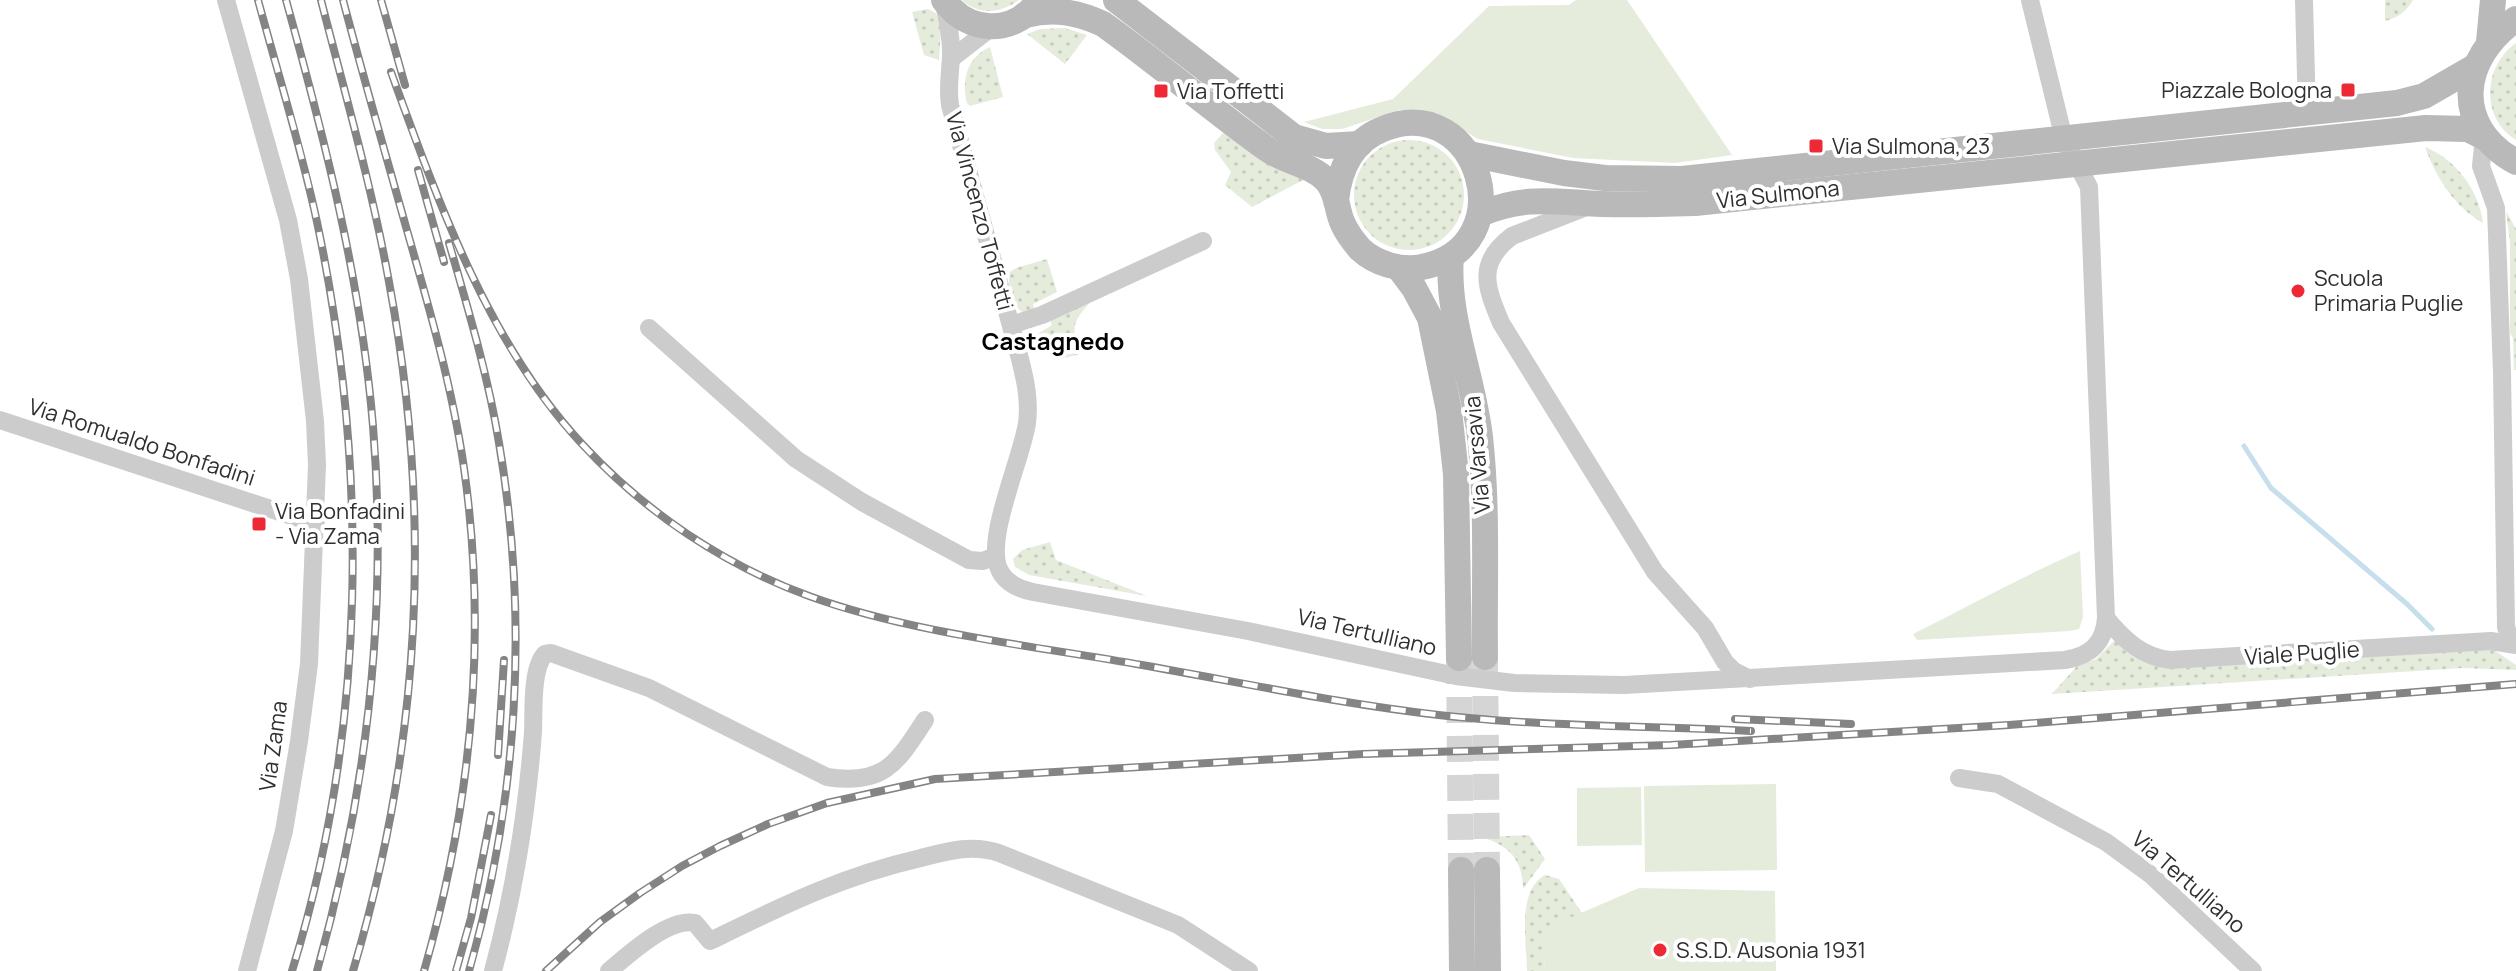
<svg xmlns="http://www.w3.org/2000/svg" width="2516" height="971" viewBox="0 0 2516 971" font-family="Manrope,sans-serif">
	<style>
		.grass { fill: url(#grass-dots) }
		.green { fill: #e5ecdc }
		.lines { fill: none; stroke-linecap: round; stroke-linejoin: round }
		.stream { stroke: #c7deed; stroke-width: 5 }
		.secondary-tunnel { stroke: #d5d5d5; stroke-width: 26; stroke-dasharray: 26 13; stroke-linecap: butt }
		.street { stroke: #ccc; stroke-width: 18 }
		.secondary { stroke: #b9b9b9; stroke-width: 26 }
		.rail-casing { stroke: #848484; stroke-width: 8 }
		.rail { stroke: #fff; stroke-width: 5; stroke-dasharray: 15; stroke-linecap: butt }
		.poi-dot { fill: #ed2936; stroke: #fff; stroke-width: 3 }
		.labels { text-anchor: middle; dominant-baseline: central; stroke-width: 8; stroke-linejoin: round; paint-order: stroke }
		.poi-label { font-size: 22px; fill: #2f2f2f; stroke: #fff; text-anchor: start }
		.street-label { font-size: 22px; fill: #2f2f2f; stroke: #fff }
		.neighbourhood-label { font-size: 24px; font-weight: bold; fill: #000; stroke: #fff }
	</style>
	<defs>
		<pattern id="grass-dots" width="8" height="8" patternUnits="userSpaceOnUse" patternTransform="scale(2)"><rect width="8" height="8" fill="#e5ecdc"/><path d="M2 2h.1M6 6h.1" fill="none" stroke="#c5cbbd" stroke-width="1.8" stroke-linecap="round"/></pattern>
	</defs>
	<rect width="100%" height="100%" fill="#fff"/>
	<g class="grass">
		<path d="M 962,0 L 1019,0 C 1001,13 979,16 962,0 Z"/>
		<path d="M 2385,0 L 2413,0 C 2406,12 2399,17 2385,21 Z"/>
		<polygon points="928,9 936,13 941,30 939,60 924,55 912,12"/>
		<polygon points="1065,28 1087,35 1065,64 1027,34 1040,29"/>
		<path d="M 2516,43 L 2516,140 C 2480,118 2483,66 2516,43 Z"/>
		<path d="M 990,47 L 1003,97 L 970,106 L 967,103 C 961,81 967,57 990,47 Z"/>
		<polygon points="1225,131 1305,179 1252,207 1225,185 1231,172 1215,150 1214,143"/>
		<circle cx="1409" cy="195" r="55"/>
		<path d="M 2425,147 C 2456,159 2479,191 2483,223 C 2454,207 2436,177 2425,147 Z"/>
		<polygon points="2506,211 2516,229 2516,370 2514,370 2513,338 2510,333 2510,242"/>
		<path d="M 1047,259 L 1057,292 L 1033,304 L 1035,310 L 1022,312 C 1011,304 1007,285 1010,272 L 1016,268 Z"/>
		<path d="M 1092,300 C 1072,323 1071,325 1080,354 L 1065,358 L 1063,352 L 1044,352 L 1033,347 L 1031,338 L 1052,325 L 1050,320 Z"/>
		<polygon points="1050,542 1056,560 1147,596 1029,575 1015,567 1013,559 1022,550"/>
		<polygon points="2117,638 2134,654 2482,649 2494,650 2516,665 2516,670 2463,668 2052,694 2077,666 2096,659"/>
		<path d="M 1529,835 L 1545,859 L 1523,889 C 1523,859 1508,845 1481,837 Z"/>
		<path d="M 1545,875 L 1559,879 L 1582,913 L 1547,928 L 1544,971 L 1527,971 C 1527,944 1516,891 1545,875 Z"/>
	</g>
	<g class="green">
		<polygon points="1576,0 1627,0 1732,155 1675,163 1573,158 1478,139 1439,115 1421,111 1399,110 1342,129 1322,129 1304,122 1393,99 1489,6 1569,5"/>
		<path d="M 2080,551 L 2083,617 L 2079,629 L 2070,631 L 1917,640 L 1913,634 C 1969,606 2023,576 2080,551 Z"/>
		<polygon points="1776,784 1777,870 1645,872 1644,786"/>
		<polygon points="1641,787 1642,845 1577,846 1577,788"/>
		<polygon points="1639,888 1775,891 1776,971 1544,971 1546,928"/>
	</g>
	<g class="lines">
		<polyline class="stream" points="2244,446 2271,488 2407,604 2432,629"/>
		<g class="secondary-tunnel">
			<polyline points="1485,657 1487,870"/>
			<polyline points="1459,658 1461,870"/>
		</g>
		<g class="street">
			<polyline points="226,0 288,220 299,279 315,421 317,465 309,664 299,741 284,831 247,971"/>
			<path d="M 943,0 C 947,17 951,34 951,52 C 951,71 947,86 950,105 L 1019,355 C 1025,378 1030,400 1027,423 C 1022,458 985,538 999,569 C 1005,583 1019,589 1033,592 L 1248,631 L 1456,676 L 1514,683 L 1624,685 L 2065,660 C 2090,656 2104,644 2106,618 L 2089,187 L 2064,139 L 2030,0"/>
			<polyline points="2304,0 2307,114"/>
			<polyline points="951,59 987,31 997,27"/>
			<polyline points="2484,137 2481,166 2496,208 2502,372 2506,627 2512,644"/>
			<path d="M 1586,207 L 1512,236 C 1476,263 1486,287 1501,323 L 1655,572 L 1705,628 L 1725,662 L 1734,671 L 1750,679"/>
			<polyline points="1011,325 1042,315 1203,241"/>
			<polyline points="649,328 796,459 862,502 969,560 983,561 995,556"/>
			<polyline points="0,420 316,524"/>
			<path d="M 2106,618 C 2123,639 2142,657 2170,660 L 2491,641 L 2516,645"/>
			<polyline points="1959,778 1998,784 2106,842 2151,875 2253,971"/>
			<path d="M 493,971 C 514,893 527,812 533,732 C 534,712 531,669 545,654 L 551,653 L 649,688 L 827,777 C 884,786 897,763 925,720"/>
			<path d="M 609,971 C 628,955 669,917 695,923 L 710,941 C 782,906 842,876 921,858 C 948,851 972,844 999,853 L 1178,925 L 1249,971"/>
		</g>
		<g class="secondary">
			<path d="M 944,0 C 967,33 1012,36 1037,3"/>
			<polyline points="1116,0 1294,137 1326,146 1360,144"/>
			<path d="M 1025,15 C 1054,8 1077,12 1103,24 C 1159,64 1211,109 1267,149 C 1285,162 1310,164 1326,180 C 1338,192 1336,210 1343,224 C 1347,233 1354,242 1360,249 C 1376,264 1401,271 1422,267 C 1526,247 1479,90 1383,129 C 1352,141 1339,169 1336,201"/>
			<path d="M 2516,19 C 2460,58 2451,126 2516,162"/>
			<polyline points="2489,42 2493,0"/>
			<polyline points="1469,154 1564,173 1605,178 1682,179 2397,103 2424,96 2476,66"/>
			<path d="M 1480,214 C 1526,195 1554,202 1602,204 C 1633,205 1664,204 1695,203 L 2426,128 L 2468,129 L 2484,137"/>
			<path d="M 1451,256 C 1446,317 1473,376 1480,437 C 1488,509 1484,584 1485,657"/>
			<polyline points="1399,268 1414,288 1430,318 1449,411 1456,474 1459,658"/>
			<polyline points="1461,870 1462,971"/>
			<polyline points="1487,870 1488,971"/>
		</g>
		<g class="rail-casing">
			<g id="rail">
				<path d="M 258,0 C 278,74 301,147 317,222 C 369,469 367,729 292,971"/>
				<path d="M 286,0 C 325,140 361,281 373,426 C 388,611 367,793 317,971"/>
				<path d="M 321,0 C 345,94 372,187 389,282 C 433,517 421,742 353,971"/>
				<path d="M 343,0 C 363,76 385,152 406,227 C 429,307 452,386 464,468 C 488,638 471,807 424,971"/>
				<polyline points="381,0 405,85"/>
				<path d="M 391,72 C 438,201 488,344 583,445 C 645,512 724,565 809,596 C 910,633 1035,646 1142,665 C 1250,684 1359,708 1469,718 C 1563,727 1657,726 1751,731"/>
				<polyline points="418,170 444,262"/>
				<path d="M 449,243 C 468,309 488,375 499,443 C 529,619 518,799 469,971"/>
				<polyline points="1735,719 1851,724"/>
				<polyline points="498,755 504,660"/>
				<polyline points="456,971 471,918 491,815"/>
				<polyline points="546,971 600,922 640,893 682,866 720,846 768,824 827,803 935,779 1363,754 1671,745 2009,725 2516,684"/>
			</g>
		</g>
		<use href="#rail" class="rail"/>
	</g>
	<g class="poi-dot">
		<rect x="2340" y="82" width="16" height="16" rx="4"/>
		<rect x="1153" y="83" width="16" height="16" rx="4"/>
		<rect x="1808" y="138" width="16" height="16" rx="4"/>
		<circle cx="2298" cy="291" r="8"/>
		<rect x="251" y="516" width="16" height="16" rx="4"/>
		<circle cx="1660" cy="950" r="8"/>
	</g>
	<g class="labels">
		<g class="poi-label">
			<text x="2332" y="90" text-anchor="end">Piazzale Bologna</text>
			<text x="1177" y="91">Via Toffetti</text>
			<text x="1832" y="146">Via Sulmona, 23</text>
			<text x="2314" y="278">Scuola<tspan x="2314" dy="25">Primaria Puglie</tspan></text>
			<text x="275" y="511">Via Bonfadini<tspan x="275" dy="25">- Via Zama</tspan></text>
			<text x="1676" y="950">S.S.D. Ausonia 1931</text>
		</g>
		<g class="street-label">
			<text transform="translate(1778 194) rotate(-6)">Via Sulmona</text>
			<text transform="translate(980 211) rotate(75)">Via Vincenzo Toffetti</text>
			<text transform="translate(142 442) rotate(18)">Via Romualdo Bonfadini</text>
			<text transform="translate(1477 455) rotate(-95)">Via Varsavia</text>
			<text transform="translate(1367 632) rotate(13)">Via Tertulliano</text>
			<text transform="translate(2302 653) rotate(-4)">Viale Puglie</text>
			<text transform="translate(273 746) rotate(-82)">Via Zama</text>
			<text transform="translate(2189 882) rotate(41)">Via Tertulliano</text>
		</g>
		<g class="neighbourhood-label">
			<text x="1053" y="340">Castagnedo</text>
		</g>
	</g>
</svg>
